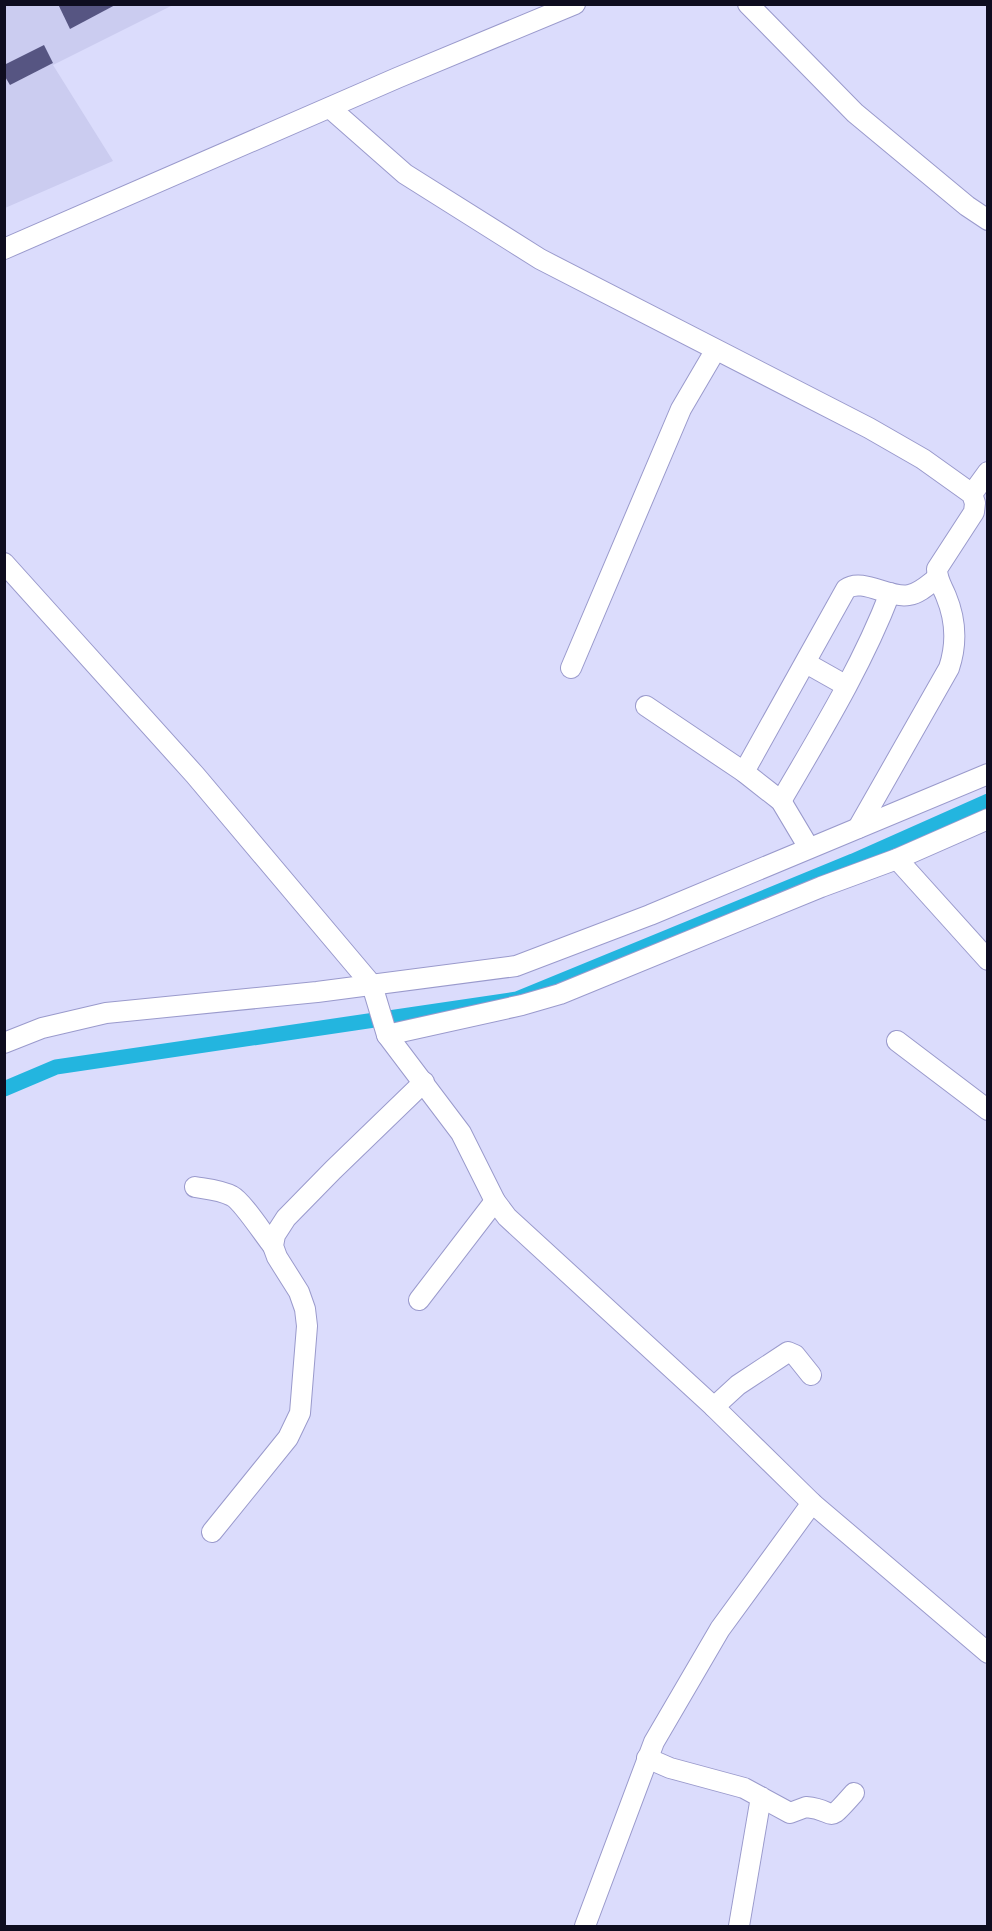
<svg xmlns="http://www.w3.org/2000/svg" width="992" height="1931" viewBox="0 0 992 1931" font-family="Ubuntu,sans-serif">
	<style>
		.built { fill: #cbccf0 }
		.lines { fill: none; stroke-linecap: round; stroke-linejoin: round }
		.canal { stroke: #23b5df; stroke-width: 15 }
		.building { fill: #565582 }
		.minor-casing { stroke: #9a9acc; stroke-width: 22 }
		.minor { stroke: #fff; stroke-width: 20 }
	</style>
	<rect width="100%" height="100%" fill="#dbdcfc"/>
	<polygon class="built" points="5,5 173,5 53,65 113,161 5,208"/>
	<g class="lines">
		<polyline class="canal" points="4,1089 56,1067 517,999 853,861 988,801"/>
	</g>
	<g class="building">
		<polygon points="58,4 117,4 70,29"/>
		<polygon points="44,45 53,63 10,85 4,75 4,65"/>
	</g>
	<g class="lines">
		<g class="minor-casing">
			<g id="minor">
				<polyline points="748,4 855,113 967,206 988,220"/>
				<path d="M 330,108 L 405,174 L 540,259 L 869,428 L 923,459 L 972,494 L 975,503 L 974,512 L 937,569 C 937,580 942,586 946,596 C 956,620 957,644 949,668 L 858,828"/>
				<polyline points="4,249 397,78 575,4"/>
				<polyline points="972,494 988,472"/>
				<polyline points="4,563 195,775 372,985 387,1035 461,1133 495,1201 507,1217 714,1407 812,1503 988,1653"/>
				<polyline points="806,663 845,685"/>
				<polyline points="571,668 681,409 715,351"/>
				<polyline points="646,706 744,772 781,801 809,848"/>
				<path d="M 744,772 L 846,589 C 862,577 890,599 909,595 C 920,593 929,584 937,578"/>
				<path d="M 781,801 C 820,734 862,666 890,593"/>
				<polyline points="897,859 988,960"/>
				<polyline points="387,1035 522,1005 560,994 821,887 897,859 988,819"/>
				<polyline points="897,1041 988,1110"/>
				<polyline points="4,1043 42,1028 106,1013 317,992 516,966 650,915 988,774"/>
				<path d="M 195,1187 C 207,1189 221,1190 232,1196 C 242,1201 264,1235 273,1246"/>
				<polyline points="419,1300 495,1201"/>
				<polyline points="714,1407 738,1385 788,1352 795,1355 811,1375"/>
				<polyline points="212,1532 288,1438 300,1413 307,1326 305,1309 299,1292 277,1257 273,1246 275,1235 286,1218 333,1170 424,1082"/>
				<path d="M 647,1758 L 670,1768 L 744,1788 L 790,1813 L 806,1807 C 839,1810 824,1827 854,1793"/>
				<polyline points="585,1926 654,1742 720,1629 812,1503"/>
				<polyline points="739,1926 761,1797"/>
			</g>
		</g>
		<use href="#minor" class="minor"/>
	</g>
	<rect width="992" height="1931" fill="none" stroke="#0e0d1f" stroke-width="12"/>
</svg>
